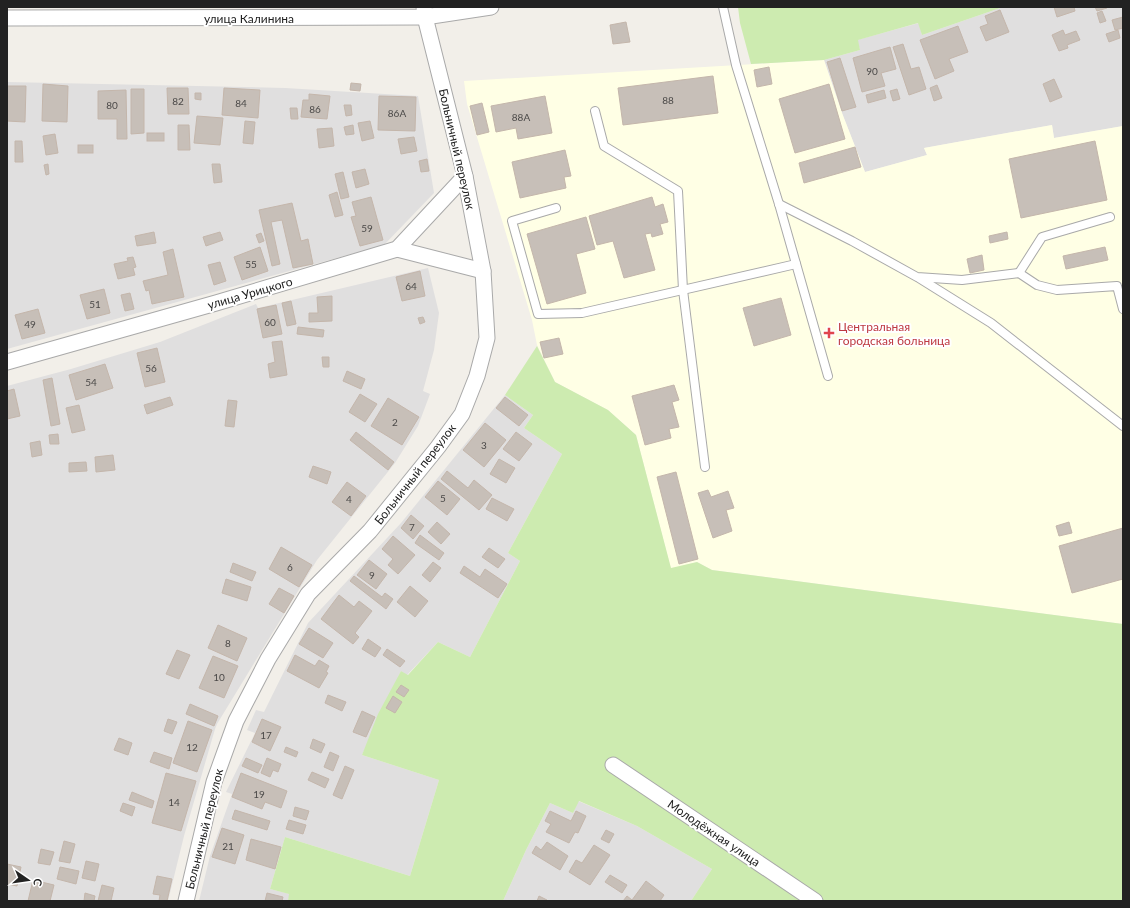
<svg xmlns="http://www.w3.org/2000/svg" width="1130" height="908" viewBox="0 0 1130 908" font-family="Lato,sans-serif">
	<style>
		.residential { fill: #e0dfdf }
		.education { fill: #ffffe5 }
		.grass { fill: #cdebb0 }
		.building { fill: #c7bfb8; stroke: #c4b6ab }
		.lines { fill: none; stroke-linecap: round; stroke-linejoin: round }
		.service-casing { stroke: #a9a9a9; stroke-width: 10 }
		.minor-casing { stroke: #a9a9a9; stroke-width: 17 }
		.service { stroke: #fff; stroke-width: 8 }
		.minor { stroke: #fff; stroke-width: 15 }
		.health-dot { fill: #e0444e; stroke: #fff; stroke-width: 1.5 }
		.labels { text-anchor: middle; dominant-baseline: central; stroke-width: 4; stroke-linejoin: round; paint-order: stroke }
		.number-label { font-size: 10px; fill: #4b4948 }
		.street-label { font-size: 12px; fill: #222; stroke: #fff }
		.health-label { font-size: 12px; fill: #be3a42; stroke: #fff; text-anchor: start }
	</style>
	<rect width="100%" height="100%" fill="#f2efe9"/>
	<g class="residential">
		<polygon points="1003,7 1123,7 1123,126 1054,138 1052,125 924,148 927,155 865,172 842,113 824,60 860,50 857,40 919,23 922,35"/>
		<polygon points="7,82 285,88 418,96 434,193 384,245 7,349"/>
		<polygon points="428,268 439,313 434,350 423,391 430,394 418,426 395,463 317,560 217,724 215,729 184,836 168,901 7,901 7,386 71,369 160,342 256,304 258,308"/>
		<polygon points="505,395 533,415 524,428 562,454 508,553 520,561 470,657 438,642 407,675 401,671 362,755 439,780 410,876 285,837 270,889 290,894 288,901 199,901 210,856 232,794 226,792 255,733 247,730 256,710 264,712 308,623 401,523"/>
		<polygon points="578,801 637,826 712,869 691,901 503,901 526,850 550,803 573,813"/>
	</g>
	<polygon class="education" points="824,60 842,113 865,172 927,155 924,148 1052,125 1054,138 1123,126 1123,624 712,570 697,562 671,569 636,435 608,410 555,382 537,345 532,320 467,104 464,81"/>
	<g class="grass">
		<polygon points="738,7 1003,7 922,35 918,23 858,40 860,50 824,60 751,64 740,23"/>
		<polygon points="537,346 555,382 608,410 636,435 671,568 697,562 712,570 1123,624 1123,901 691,901 712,869 637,826 579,801 573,813 550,803 526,850 503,901 288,901 289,894 270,889 285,837 410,876 439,780 362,755 378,714 401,671 408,675 438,642 470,657 520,561 508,553 562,454 524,428 533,415 505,395"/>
	</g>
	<g class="building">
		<polygon points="1054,7 1075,7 1074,7 1075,11 1057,17"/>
		<polygon points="1095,7 1106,7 1107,8 1097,11"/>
		<polygon points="1000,10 1009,32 986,41 980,27 988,24 985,16"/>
		<polygon points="1102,11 1106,21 1100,23 1097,13"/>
		<polygon points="1123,17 1123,28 1115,30 1112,20"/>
		<polygon points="626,22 630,42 613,44 610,25"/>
		<polygon points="958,26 968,52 949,59 954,71 935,79 920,40"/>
		<polygon points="1063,30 1065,35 1076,31 1080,40 1067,45 1068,48 1059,51 1052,35"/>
		<polygon points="1118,30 1120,38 1109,42 1106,34"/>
		<polygon points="903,44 911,69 919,67 926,89 909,95 893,47"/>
		<polygon points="890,47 896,69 881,73 885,86 862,92 853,58"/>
		<polygon points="840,58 856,107 842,111 827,62"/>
		<polygon points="769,67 772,84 757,87 754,70"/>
		<polygon points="713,76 718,113 623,125 618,88"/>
		<polygon points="1054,79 1062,97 1050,102 1043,84"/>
		<polygon points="351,83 361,84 360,91 350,90"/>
		<polygon points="43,84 68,86 67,122 42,121"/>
		<polygon points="829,84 845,139 795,153 779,99"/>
		<polygon points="937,85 942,98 934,101 930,88"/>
		<polygon points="7,86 26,86 25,122 7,121"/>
		<polygon points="167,88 188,88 189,114 168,114"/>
		<polygon points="224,88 260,90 258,118 222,115"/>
		<polygon points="131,89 144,89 144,133 131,134"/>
		<polygon points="897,89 900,99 893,101 890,91"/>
		<polygon points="126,90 127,139 117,139 117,119 98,119 98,91"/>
		<polygon points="884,90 886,98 868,103 866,95"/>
		<polygon points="195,93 201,93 201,100 195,99"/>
		<polygon points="309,94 330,96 327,119 301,117 303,100 309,100"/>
		<polygon points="379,96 416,97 415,131 378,130"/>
		<polygon points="545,96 552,133 518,139 516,128 496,132 491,106"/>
		<polygon points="482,103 489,132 477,135 470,106"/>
		<polygon points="344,105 351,105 352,115 346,116"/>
		<polygon points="290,108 297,108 298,119 291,119"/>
		<polygon points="197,116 223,118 220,145 194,143"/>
		<polygon points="245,121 255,122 253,144 243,143"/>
		<polygon points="370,121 374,138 362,141 358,123"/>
		<polygon points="178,125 189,125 190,150 178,150"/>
		<polygon points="353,125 354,134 346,135 344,127"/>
		<polygon points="332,128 334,146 319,148 317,129"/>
		<rect x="147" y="133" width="17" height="8"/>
		<polygon points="55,134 58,153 46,155 43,136"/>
		<polygon points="414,137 417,151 401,154 398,139"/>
		<polygon points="15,141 22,141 23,162 15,162"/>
		<polygon points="1095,141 1107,200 1021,218 1009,159"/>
		<rect x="78" y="145" width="15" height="8"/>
		<polygon points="855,147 861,167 804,183 799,163"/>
		<polygon points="565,150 571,176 564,177 566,188 520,198 512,162"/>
		<polygon points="427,159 429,171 421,172 419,161"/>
		<polygon points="48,164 49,174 46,175 44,165"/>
		<polygon points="212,164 220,164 222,182 214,183"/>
		<polygon points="365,169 369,184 356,188 352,172"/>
		<polygon points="343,172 349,197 341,199 335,174"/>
		<polygon points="337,192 343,215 335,217 329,195"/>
		<polygon points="371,197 383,240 360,246 351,217 356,216 352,202"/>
		<polygon points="652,197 655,207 663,204 668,222 660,224 663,234 652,237 651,233 645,234 655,270 624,278 613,241 597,245 589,216"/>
		<polygon points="292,203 301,241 308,239 313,264 293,268 282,220 271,222 280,264 272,266 259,210"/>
		<polygon points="586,217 595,249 576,254 586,293 547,304 527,234"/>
		<polygon points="154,232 156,243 137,246 135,236"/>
		<polygon points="220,232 223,240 206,246 203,237"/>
		<polygon points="1007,232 1008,239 990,243 989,236"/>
		<polygon points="261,233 264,241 259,243 256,235"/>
		<polygon points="260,247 268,271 242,280 234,257"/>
		<polygon points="1105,247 1108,260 1066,269 1063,256"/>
		<polygon points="173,249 184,297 152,304 149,290 146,291 143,281 168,275 163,252"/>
		<polygon points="982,255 984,270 970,273 967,259"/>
		<polygon points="133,257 136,267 133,268 135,275 118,279 114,264 128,261 127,258"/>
		<polygon points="220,262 226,281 214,285 208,265"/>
		<polygon points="420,271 425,296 402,301 396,277"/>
		<polygon points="104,289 110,313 87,319 80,295"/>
		<polygon points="130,293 134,309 125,311 121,295"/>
		<polygon points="332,296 332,321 309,322 309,313 318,313 317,297"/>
		<polygon points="781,298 791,335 754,346 743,308"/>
		<polygon points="291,301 296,324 287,326 282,303"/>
		<polygon points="276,305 282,334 263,338 257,309"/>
		<polygon points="38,309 45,333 22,339 15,315"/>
		<polygon points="423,317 425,322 420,324 418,318"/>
		<polygon points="298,327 324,330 323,337 297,334"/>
		<polygon points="559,338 563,354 544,358 540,342"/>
		<polygon points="282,341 287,375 270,378 268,364 275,362 272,342"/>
		<polygon points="157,348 165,382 145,387 137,353"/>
		<polygon points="322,357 329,357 329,367 323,367"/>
		<polygon points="105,364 113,388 76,400 69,375"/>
		<polygon points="347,371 365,379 361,389 343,381"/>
		<polygon points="52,378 60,424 51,426 43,380"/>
		<polygon points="674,385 679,400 672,402 679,427 669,429 671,438 645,445 632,396"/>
		<polygon points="14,389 20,416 7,419 7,391"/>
		<polygon points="360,394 377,404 365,422 349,412"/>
		<polygon points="170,397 173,405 147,414 144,405"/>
		<polygon points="505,397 528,415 519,426 496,408"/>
		<polygon points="388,398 419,417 402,445 371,426"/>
		<polygon points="228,400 237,401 234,427 225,426"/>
		<polygon points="79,405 85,430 72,433 66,408"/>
		<polygon points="485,423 506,440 484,467 463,450"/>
		<polygon points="356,432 394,462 388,470 350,440"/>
		<polygon points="516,432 532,444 519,461 503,449"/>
		<polygon points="58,434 59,444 50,444 49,435"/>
		<polygon points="40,441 42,455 32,457 30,443"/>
		<polygon points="113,455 115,470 96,472 95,457"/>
		<polygon points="499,459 515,468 506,483 490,474"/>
		<polygon points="86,462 87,471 69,472 69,463"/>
		<polygon points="313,466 331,472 327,484 309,477"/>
		<polygon points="447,471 468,488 474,480 492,495 479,510 441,479"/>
		<polygon points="676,472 698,559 679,564 657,477"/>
		<polygon points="438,481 460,499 447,515 425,497"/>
		<polygon points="347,482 366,496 351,516 332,502"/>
		<polygon points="708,490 711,497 728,491 734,508 726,510 732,531 713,538 698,493"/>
		<polygon points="492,498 514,509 507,521 486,509"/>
		<polygon points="411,515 424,526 413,539 401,528"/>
		<polygon points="437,522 450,534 441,544 428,532"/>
		<polygon points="1069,522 1072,533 1059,536 1056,526"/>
		<polygon points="1123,528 1123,579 1072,593 1059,546"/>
		<polygon points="420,535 444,553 439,560 415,543"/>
		<polygon points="393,536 415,555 398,574 388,565 393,559 382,549"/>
		<polygon points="281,547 312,565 299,587 269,569"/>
		<polygon points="489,548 505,559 498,568 482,557"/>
		<polygon points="369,560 387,574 376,589 357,575"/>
		<polygon points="433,562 441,568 430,582 422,575"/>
		<polygon points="233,563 256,572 252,581 230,572"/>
		<polygon points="464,566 480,577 485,569 507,584 498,598 460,573"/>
		<polygon points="354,576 382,597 385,593 393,599 386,609 350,581"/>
		<polygon points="226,579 251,587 247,601 222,593"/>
		<polygon points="410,586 428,601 415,617 397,602"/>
		<polygon points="279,588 294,596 284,613 269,604"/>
		<polygon points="339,595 354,607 359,601 372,611 355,633 359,637 353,644 321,619"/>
		<polygon points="218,625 247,638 237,661 208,648"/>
		<polygon points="309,628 333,643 323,658 299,644"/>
		<polygon points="368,639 381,648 375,657 362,649"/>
		<polygon points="387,649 405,661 400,667 383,655"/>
		<polygon points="177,650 190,655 179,679 166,674"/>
		<polygon points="295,655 315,666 319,660 329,666 326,672 328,673 319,688 287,671"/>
		<polygon points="213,656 238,666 224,698 199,688"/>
		<polygon points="401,685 409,690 404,697 396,692"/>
		<polygon points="328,695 346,702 342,711 325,703"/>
		<polygon points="393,696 402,702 395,713 386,708"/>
		<polygon points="190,704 218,716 214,726 186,714"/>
		<polygon points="362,711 375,717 366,737 353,732"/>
		<polygon points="168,719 177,722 172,734 164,731"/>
		<polygon points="262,719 281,727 270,751 252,742"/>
		<polygon points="188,721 212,730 197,772 173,763"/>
		<polygon points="119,738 132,743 128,755 114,750"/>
		<polygon points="313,739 325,744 321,753 310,748"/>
		<polygon points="286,747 298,752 296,757 284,752"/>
		<polygon points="154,752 172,758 169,769 150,762"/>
		<polygon points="330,752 339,756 333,771 324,767"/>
		<polygon points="246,758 262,765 258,773 242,766"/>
		<polygon points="267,758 281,764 278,772 273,770 270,777 261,773"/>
		<polygon points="345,766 354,770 342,799 333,795"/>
		<polygon points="312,772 329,779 325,788 308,780"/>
		<polygon points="166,773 196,781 181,831 152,823"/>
		<polygon points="241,773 287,791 281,808 265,802 262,809 232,797"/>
		<polygon points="132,792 154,801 152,808 129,800"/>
		<polygon points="123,803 135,807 132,816 120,811"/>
		<polygon points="295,807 309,811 306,820 293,816"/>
		<polygon points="235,810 270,821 267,830 232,819"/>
		<polygon points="550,811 571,821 576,811 586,816 578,833 575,832 569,843 546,832 551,824 545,821"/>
		<polygon points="289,820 306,825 303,834 286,829"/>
		<polygon points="222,828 244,835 235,864 212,857"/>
		<polygon points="606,830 614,834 609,843 601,839"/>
		<polygon points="251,839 281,847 275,869 246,860"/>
		<polygon points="64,841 75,844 70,863 59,861"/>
		<polygon points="547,842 568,856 560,870 532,853 536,846 541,850"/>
		<polygon points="594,845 610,855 590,885 569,872 576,860 582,863"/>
		<polygon points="41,849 54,852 50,865 38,863"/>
		<polygon points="86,861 99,864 95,881 82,878"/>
		<polygon points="7,864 21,867 17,886 7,884"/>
		<polygon points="60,867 79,871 76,884 57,879"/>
		<polygon points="610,875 627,885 622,893 605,882"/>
		<polygon points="157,876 172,879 167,901 159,901 160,895 153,894"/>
		<polygon points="33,880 54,885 50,901 28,901"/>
		<polygon points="646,881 664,895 660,901 623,901 627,896 632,900"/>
		<polygon points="102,885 114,888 111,901 98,901"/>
		<polygon points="85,893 95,896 94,901 84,901"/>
		<polygon points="267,893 283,897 282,901 265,901"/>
		<polygon points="539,896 547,900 546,901 537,901"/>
	</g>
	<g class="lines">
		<g class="service-casing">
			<g id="service">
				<polyline points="723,7 736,65 779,204 828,376"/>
				<polyline points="595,111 604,146 678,191 683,290 705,467"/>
				<polyline points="779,204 852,241 917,277 962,280 1019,273 1037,285 1057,290 1117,286 1123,309"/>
				<polyline points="556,208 512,221 538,314 582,313 796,264"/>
				<polyline points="1019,273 1042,237 1110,217"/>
				<polyline points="919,278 991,323 1123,426"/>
			</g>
		</g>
		<g class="minor-casing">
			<g id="minor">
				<polyline points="7,18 425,17 491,7"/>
				<polyline points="397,249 483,271"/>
				<polyline points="7,362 216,303 397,249 465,176"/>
				<polyline points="613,765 815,901"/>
				<polyline points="186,901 214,782 236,721 268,659 308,594 370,531 438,447 462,414 477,376 487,338 483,271 465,176 425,17 424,7"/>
			</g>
		</g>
		<use href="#service" class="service"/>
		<use href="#minor" class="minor"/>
	</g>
	<path class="health-dot" d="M827 327h4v4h4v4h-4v4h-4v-4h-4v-4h4z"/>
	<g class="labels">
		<g class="number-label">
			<text x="872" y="71">90</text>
			<text x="668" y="100">88</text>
			<text x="178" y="101">82</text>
			<text x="241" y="103">84</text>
			<text x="112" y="105">80</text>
			<text x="315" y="109">86</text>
			<text x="397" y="113">86А</text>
			<text x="521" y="117">88А</text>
			<text x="367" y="228">59</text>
			<text x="251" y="264">55</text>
			<text x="411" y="286">64</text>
			<text x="95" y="304">51</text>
			<text x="270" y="322">60</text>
			<text x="30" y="324">49</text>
			<text x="151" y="368">56</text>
			<text x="91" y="382">54</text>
			<text x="395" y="422">2</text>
			<text x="484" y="445">3</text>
			<text x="443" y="498">5</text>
			<text x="349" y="499">4</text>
			<text x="412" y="527">7</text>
			<text x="290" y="567">6</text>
			<text x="372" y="575">9</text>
			<text x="228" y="643">8</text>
			<text x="219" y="677">10</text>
			<text x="266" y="735">17</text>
			<text x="192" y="747">12</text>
			<text x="259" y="794">19</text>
			<text x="174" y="802">14</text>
			<text x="228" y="846">21</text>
		</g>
		<g class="street-label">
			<text x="249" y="18">улица Калинина</text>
			<text transform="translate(457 149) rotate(77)">Больничный переулок</text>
			<text transform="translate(250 293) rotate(-16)">улица Урицкого</text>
			<text transform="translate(415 474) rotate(-52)">Больничный переулок</text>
			<text transform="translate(204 829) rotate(-76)">Больничный переулок</text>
			<text transform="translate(714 833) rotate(34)">Молодёжная улица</text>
		</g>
		<g class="health-label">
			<text x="838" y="326">Центральная<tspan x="838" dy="14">городская больница</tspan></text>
		</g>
	</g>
	<rect width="1130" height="908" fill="none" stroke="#222222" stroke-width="16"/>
	<g transform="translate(28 880) rotate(103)" stroke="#ffffff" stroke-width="3" paint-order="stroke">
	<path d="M0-3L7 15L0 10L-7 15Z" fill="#222222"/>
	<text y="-6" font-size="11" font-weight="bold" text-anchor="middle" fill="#222222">С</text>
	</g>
</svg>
